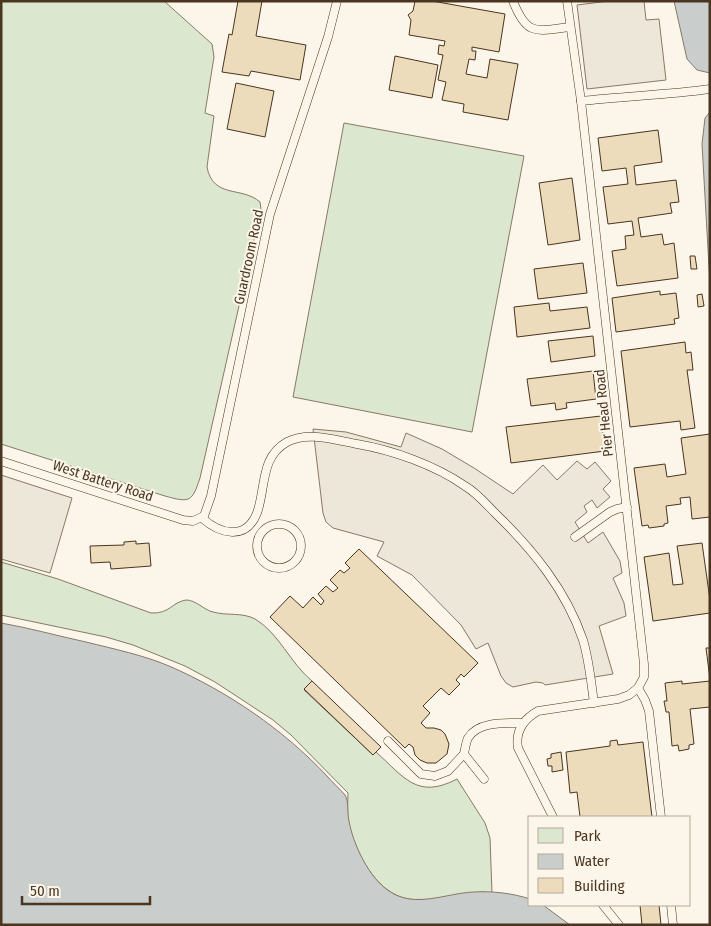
<svg xmlns="http://www.w3.org/2000/svg" width="711" height="926" viewBox="0 0 711 926" font-family="'Fira Sans Condensed',sans-serif">
	<style>
		.green { fill: #dce7d0; stroke: #887966 }
		.parking { fill: #ede7d9; stroke: #887966 }
		.water { fill: #c9cecd; stroke: #887966 }
		.building { fill: #ecdcbc; stroke: #4a3520 }
		.lines { fill: none; stroke-linecap: round; stroke-linejoin: round }
		.service-casing { stroke: #4a3520; stroke-width: 9 }
		.service { stroke: #fbf6e9; stroke-width: 8 }
		.labels { text-anchor: middle; dominant-baseline: central; stroke-width: 4; stroke-linejoin: round; paint-order: stroke }
		.street-label { font-size: 14px; fill: #4a3520; stroke: #fbf6e9 }
	</style>
	<rect width="100%" height="100%" fill="#fbf6e9"/>
	<g class="green">
		<path d="M 1,1 L 164,1 L 212,44 L 214,57 L 205,113 L 214,116 L 207,167 C 213,199 242,186 260,202 L 261,209 L 200,478 C 192,502 190,503 165,496 L 1,444 Z"/>
		<polygon points="344,123 524,156 472,432 293,397"/>
		<path d="M 1,562 L 58,579 L 151,613 C 170,614 172,602 186,600 C 196,600 204,610 213,612 C 227,616 242,612 255,619 C 279,633 290,663 312,681 L 304,690 L 373,755 L 376,752 C 404,777 417,800 457,779 L 485,823 L 490,838 L 492,893 L 481,892 C 461,894 427,903 408,899 C 375,893 354,850 348,820 C 347,811 348,801 348,793 L 291,735 L 273,720 L 215,682 L 185,666 L 133,645 L 106,637 L 1,615 Z"/>
	</g>
	<g class="parking">
		<polygon points="609,1 644,1 646,20 659,19 666,80 587,89 577,5"/>
		<polygon points="313,429 346,432 401,447 406,433 442,449 474,468 513,494 543,465 557,480 577,461 587,469 595,462 611,481 603,489 610,497 597,508 592,500 584,506 587,512 575,522 588,543 603,532 620,561 622,573 613,578 624,603 626,616 599,626 613,674 545,685 543,683 536,682 513,687 506,683 501,676 488,643 476,649 461,625 412,575 377,556 384,542 333,528 326,522 323,513"/>
		<polygon points="1,475 72,498 50,573 1,559"/>
	</g>
	<g class="water">
		<polygon points="674,1 710,1 710,73 697,70 687,59"/>
		<polygon points="710,112 710,284 702,144 705,118"/>
		<path d="M 1,623 C 30,628 58,636 86,642 C 114,649 143,655 169,666 C 227,691 284,730 327,776 C 332,782 339,788 345,795 C 349,801 347,813 349,821 C 353,844 369,878 389,891 C 415,909 446,893 474,892 C 492,891 512,893 530,899 L 530,905 L 543,905 L 570,925 L 1,925 Z"/>
	</g>
	<g class="building">
		<polygon points="238,1 262,1 256,36 306,45 300,80 251,71 249,76 222,72 229,34 232,35"/>
		<polygon points="415,1 432,1 505,14 499,52 472,47 472,51 476,51 475,60 469,59 466,74 487,78 490,59 518,64 508,120 463,112 464,104 442,100 446,82 438,80 443,55 438,54 439,45 444,46 445,41 409,35 411,20 408,15 413,11"/>
		<polygon points="395,56 438,65 432,98 389,90"/>
		<polygon points="236,83 274,91 265,137 227,129"/>
		<polygon points="658,130 662,162 634,166 636,185 676,180 679,202 670,203 672,213 638,218 641,237 662,234 664,245 674,243 678,278 617,286 612,251 626,249 625,236 634,235 632,221 608,224 603,187 628,184 626,168 602,171 598,138"/>
		<polygon points="572,178 580,240 548,245 539,183"/>
		<polygon points="690,256 695,256 697,269 691,269"/>
		<polygon points="583,263 587,293 538,299 534,269"/>
		<polygon points="660,291 660,295 676,293 679,318 674,319 675,324 616,332 612,298"/>
		<polygon points="702,294 704,306 698,307 697,295"/>
		<polygon points="549,303 550,311 587,307 590,328 517,337 514,307"/>
		<polygon points="593,336 595,356 551,362 548,341"/>
		<polygon points="685,342 686,353 691,352 693,370 687,370 695,428 681,430 680,421 630,427 621,351"/>
		<polygon points="593,371 596,399 566,403 567,408 556,410 555,403 531,406 527,379"/>
		<polygon points="601,416 605,451 511,463 506,427"/>
		<polygon points="710,434 710,517 692,519 690,497 680,498 681,504 666,506 668,523 664,524 664,526 649,528 648,525 642,526 634,468 665,464 667,477 686,474 681,438"/>
		<polygon points="136,541 136,544 149,543 151,566 111,569 110,562 91,563 90,546 124,545 124,542"/>
		<polygon points="702,543 710,600 710,613 653,621 644,557 669,553 673,585 683,584 677,546"/>
		<polygon points="359,549 478,663 464,677 461,674 456,680 460,684 449,695 441,688 423,706 430,713 421,723 426,728 434,728 441,730 445,734 449,744 447,754 436,763 427,763 420,760 415,755 413,747 409,744 405,748 270,617 290,596 303,608 313,597 321,605 324,601 318,594 326,586 333,592 338,588 330,580 340,570 344,573 350,568 345,563"/>
		<polygon points="706,648 710,648 710,679"/>
		<polygon points="312,681 381,747 373,755 304,689"/>
		<polygon points="682,681 682,684 710,681 710,707 690,709 694,744 689,745 689,749 679,751 678,745 672,746 669,712 666,712 664,701 667,701 665,683"/>
		<polygon points="617,740 618,745 643,742 652,817 580,817 577,792 570,793 566,752 610,746 610,741"/>
		<polygon points="561,752 563,770 552,772 552,766 548,766 547,759 551,758 551,754"/>
		<polygon points="640,905 659,905 661,925 642,925"/>
	</g>
	<g class="lines">
		<g class="service-casing">
			<g id="service">
				<path d="M 513,1 C 527,37 537,31 570,27"/>
				<polyline points="567,1 581,101 644,664 644,677 638,688 645,700 649,711 661,817"/>
				<path d="M 581,101 C 624,96 667,95 710,89"/>
				<polyline points="1,461 183,520 193,521 204,516 211,496 270,214 328,37 337,1"/>
				<path d="M 202,518 C 220,534 246,541 257,513 C 266,488 260,457 287,442 C 308,431 334,440 357,444 C 392,450 435,465 465,486 C 477,493 486,504 496,514 C 533,550 566,590 583,640 C 589,660 591,681 594,703"/>
				<circle cx="279" cy="546" r="22"/>
				<polyline points="575,537 610,512 617,509 627,507"/>
				<polyline points="388,741 421,774 435,776 448,771 464,754"/>
				<path d="M 484,779 L 464,754 C 465,749 466,742 468,738 C 478,721 506,723 523,723"/>
				<path d="M 553,817 L 518,748 C 515,731 524,719 538,711 L 618,699 L 629,695 L 638,688"/>
				<polyline points="603,905 619,925"/>
				<polyline points="671,905 673,925"/>
			</g>
		</g>
		<use href="#service" class="service"/>
	</g>
	<g class="labels">
		<g class="street-label">
			<text transform="translate(249 257) rotate(-78)">Guardroom Road</text>
			<text transform="translate(604 413) rotate(-96)">Pier Head Road</text>
			<text transform="translate(103 481) rotate(18)">West Battery Road</text>
		</g>
	</g>
	<rect width="711" height="926" fill="none" stroke="#4a3520" stroke-width="5"/>
	<rect x="528" y="816" width="162" height="90" fill="#fbf6e9" stroke="#b4a999"/>
	<rect x="538" y="828" width="25" height="15" fill="#dce7d0" stroke="#b4a999"/>
	<text x="574" y="841" font-size="15" fill="#4a3520">Park</text>
	<rect x="538" y="854" width="25" height="15" fill="#c9cecd" stroke="#b4a999"/>
	<text x="574" y="866" font-size="15" fill="#4a3520">Water</text>
	<rect x="538" y="878" width="25" height="15" fill="#ecdcbc" stroke="#b4a999"/>
	<text x="574" y="891" font-size="15" fill="#4a3520">Building</text>
	<path d="M22 896v8h128v-8" fill="none" stroke="#4a3520" stroke-width="2.5"/>
	<text x="30" y="896" font-size="15" fill="#4a3520" stroke="#fbf6e9" stroke-width="4" paint-order="stroke">50 m</text>
</svg>
